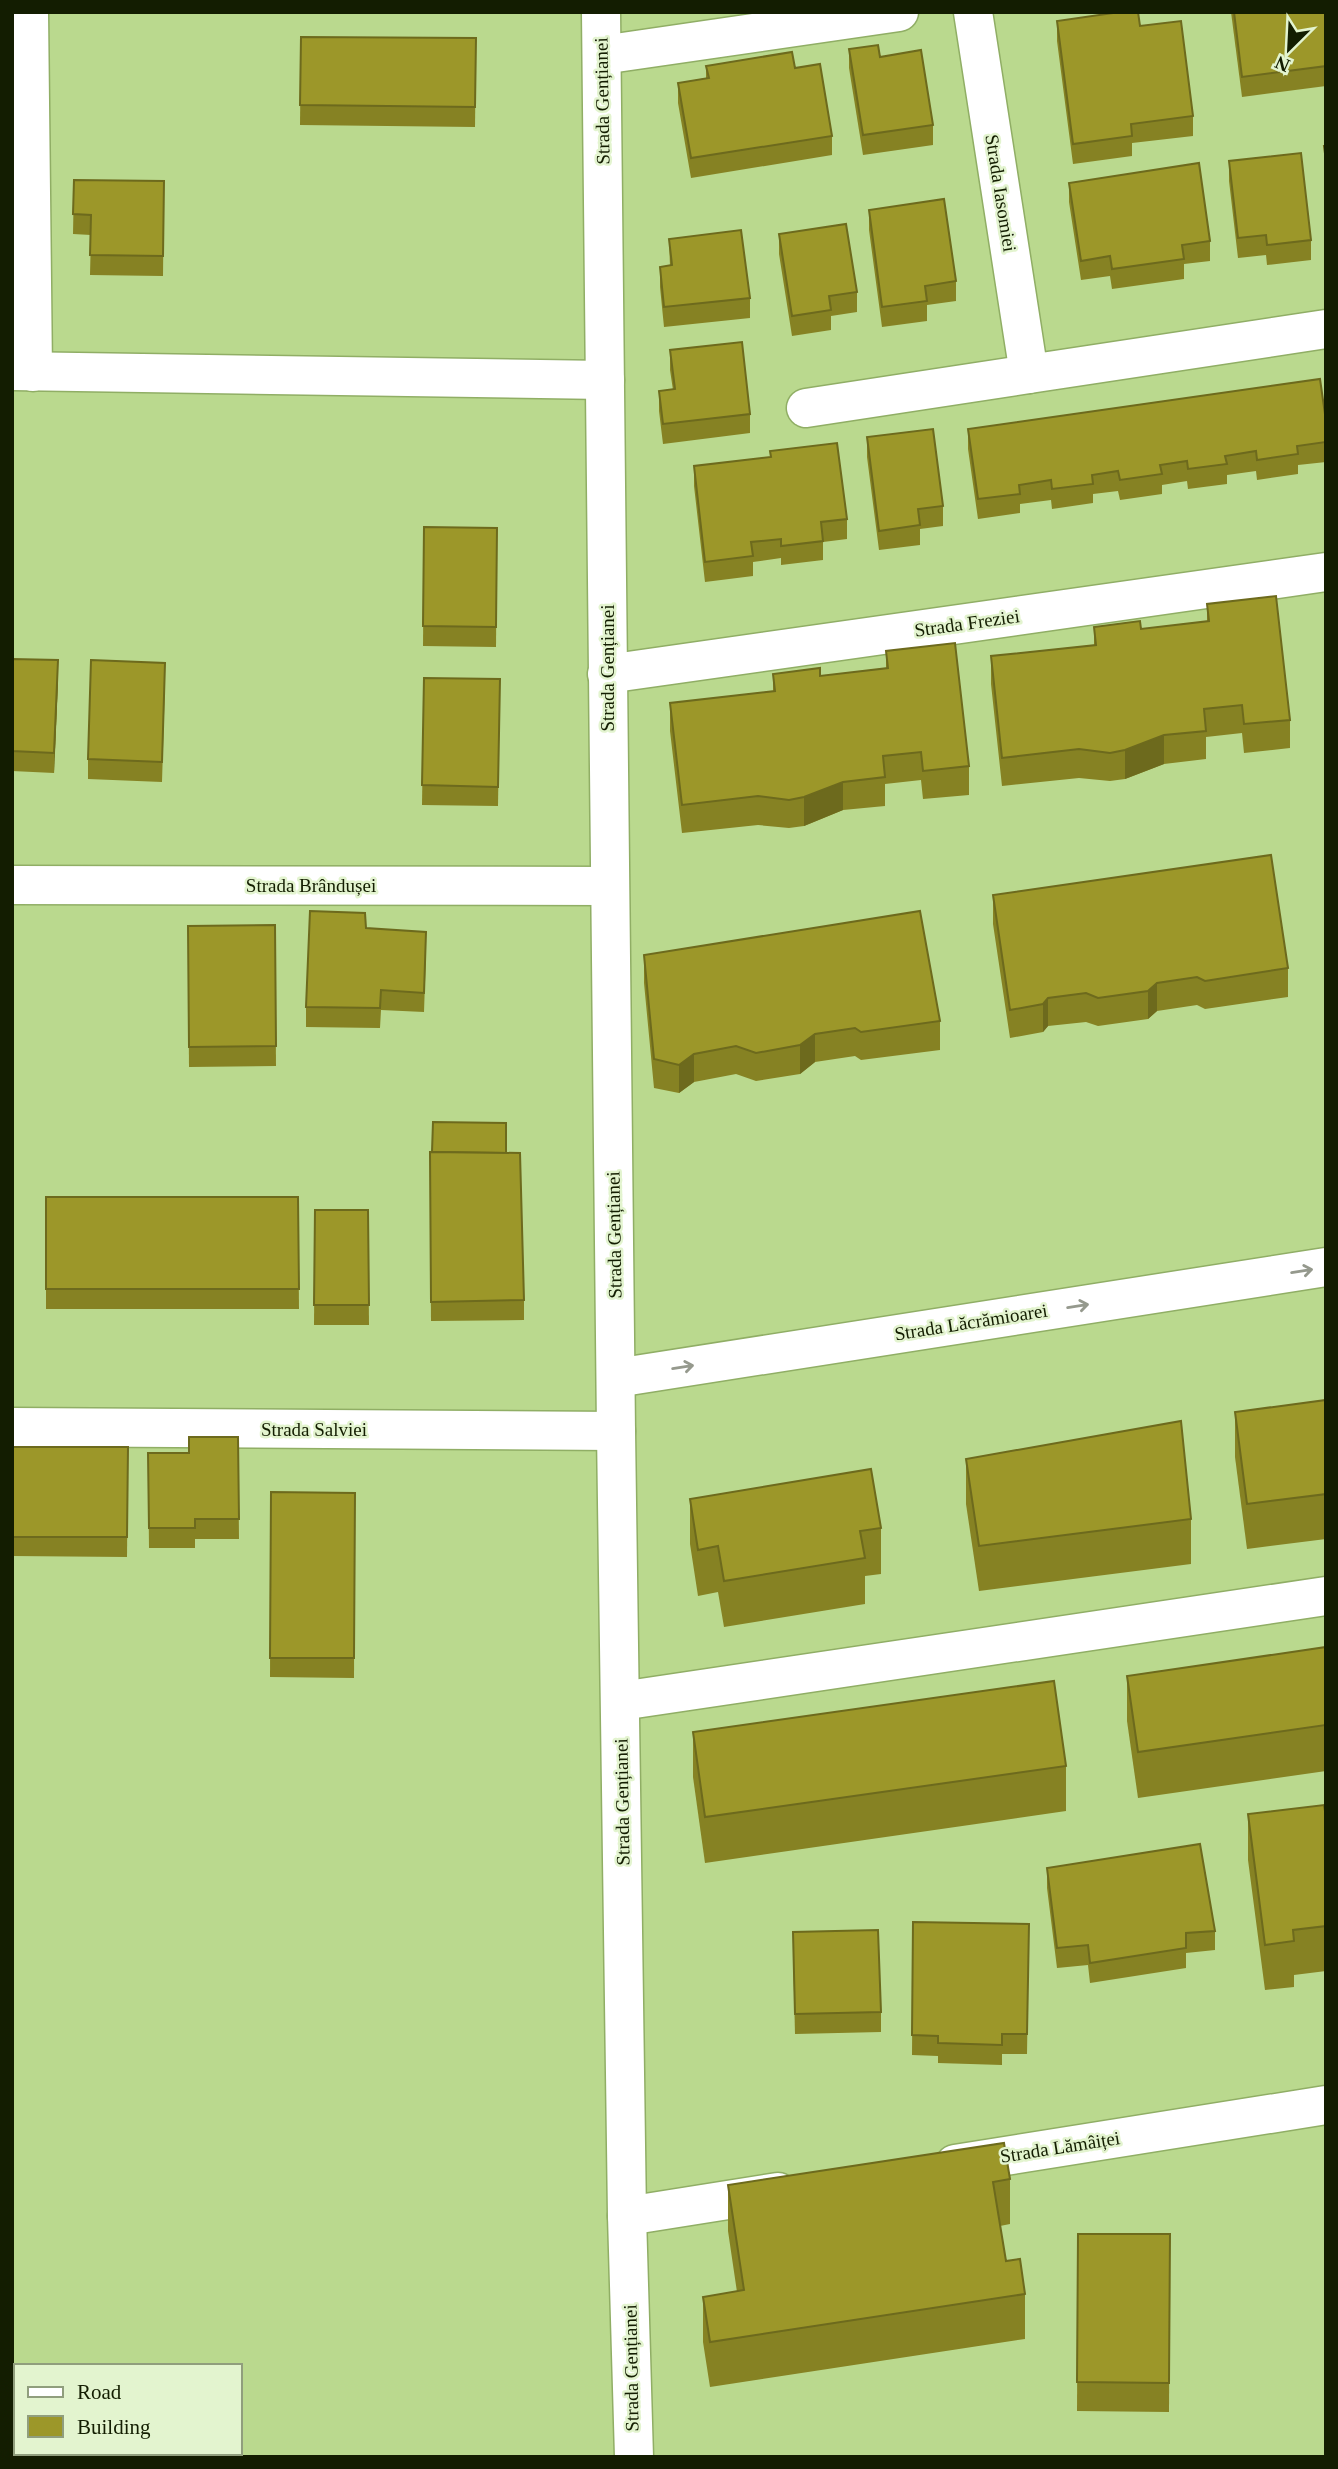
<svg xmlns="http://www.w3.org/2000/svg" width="1338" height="2469" viewBox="0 0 1338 2469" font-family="'Times New Roman',serif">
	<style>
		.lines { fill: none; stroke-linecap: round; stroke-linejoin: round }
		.minor-casing { stroke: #90ae65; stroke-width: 41 }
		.minor { stroke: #fff; stroke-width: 38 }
		.wall { fill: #868223 }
		.shaded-wall { fill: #6d6a1d }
		.building { fill: #9c9729; stroke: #6d6a1d; stroke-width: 2 }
		.oneway { stroke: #95998d }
		.labels { text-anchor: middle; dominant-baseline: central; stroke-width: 5; stroke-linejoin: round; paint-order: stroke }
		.street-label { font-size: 19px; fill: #131d01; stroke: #e3f4cf }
	</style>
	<rect width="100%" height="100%" fill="#bad98e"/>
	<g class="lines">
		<g class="minor-casing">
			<g id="minor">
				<polyline points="29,12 33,372"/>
				<polyline points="601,12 616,1431 627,2216 634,2457"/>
				<polyline points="973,12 1029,374 1326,329"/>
				<polyline points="602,55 899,12"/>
				<polyline points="12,371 605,380"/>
				<polyline points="806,408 1029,374"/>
				<polyline points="607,674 1326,572"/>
				<polyline points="12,885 609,886"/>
				<polyline points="616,1378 1326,1267"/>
				<polyline points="12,1427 616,1431"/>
				<polyline points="621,1701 1326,1596"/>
				<polyline points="955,2164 1326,2105"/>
				<polyline points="627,2216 778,2192"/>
			</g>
		</g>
		<use href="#minor" class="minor"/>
	</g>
	<g class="wall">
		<polygon points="1231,12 1326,12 1326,86 1242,97"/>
		<polygon points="1057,21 1140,26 1193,116 1193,136 1132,143 1132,156 1073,164 1057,41"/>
		<polygon points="301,37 476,38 475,127 300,125"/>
		<polygon points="849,49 880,57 933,125 933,145 863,155 849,68"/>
		<polygon points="706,66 832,136 832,155 691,178 678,103 678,83 706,78"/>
		<polygon points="1324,146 1326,146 1326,181 1324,166"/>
		<polygon points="1229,161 1311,240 1311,260 1267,265 1266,255 1238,258 1229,181"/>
		<polygon points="74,180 164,181 163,276 90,275 91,235 73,234"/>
		<polygon points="1069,183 1210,241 1210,261 1184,264 1184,279 1112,289 1110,276 1081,280 1069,202"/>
		<polygon points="869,210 956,281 956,301 927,305 927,321 882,327 869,230"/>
		<polygon points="779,234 857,292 857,312 831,316 831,330 792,336 779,254"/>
		<polygon points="669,239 750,298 750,318 664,327 660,287 660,267 670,266"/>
		<polygon points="670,350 750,414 750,433 663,444 659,411 659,391 673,390 670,370"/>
		<polygon points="1326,421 1326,462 1298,465 1298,474 1257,480 1256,471 1227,475 1227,484 1188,489 1187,481 1162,485 1162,494 1120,500 1118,491 1093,494 1093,503 1052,509 1051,500 1020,504 1020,513 978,519 968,449 968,429"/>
		<polygon points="867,437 943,506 943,526 920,529 920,545 879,550 867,457"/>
		<polygon points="770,451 847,519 847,539 823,542 823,560 781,565 781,558 753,562 753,576 705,582 694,486 694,466 770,457"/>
		<polygon points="424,527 497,528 496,647 423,646"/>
		<polygon points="1207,604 1290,720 1290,748 1244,753 1242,733 1206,737 1206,759 1164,764 1125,779 1110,781 1079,778 1002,786 991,684 991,656 1094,645 1094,627 1141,629 1207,622"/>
		<polygon points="886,651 969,766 969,795 923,799 921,780 885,784 885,806 843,810 804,826 789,828 758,825 682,833 670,731 670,703 773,691 773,674 820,676 886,668"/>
		<polygon points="12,659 58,680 54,773 12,771"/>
		<polygon points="424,678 500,679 498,806 422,805"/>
		<polygon points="165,682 162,782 88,779 88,759"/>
		<polygon points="993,895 1288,968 1288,997 1205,1009 1197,1005 1157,1011 1148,1019 1098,1026 1086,1022 1048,1026 1043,1032 1010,1038 993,924"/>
		<polygon points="275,925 276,1066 189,1067 188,926"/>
		<polygon points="366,928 426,952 424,1012 381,1010 380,1028 306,1027 306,1007"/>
		<polygon points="644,955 940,1021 940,1050 861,1060 855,1056 815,1062 800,1074 756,1081 736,1074 694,1082 679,1093 654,1088 644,983"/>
		<polygon points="430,1152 506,1153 524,1300 524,1320 431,1321"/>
		<polygon points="46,1197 298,1197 299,1309 46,1309"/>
		<polygon points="315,1210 368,1210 369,1325 314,1325"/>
		<polygon points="1326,1400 1326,1539 1247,1549 1235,1457 1235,1412"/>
		<polygon points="238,1437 239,1539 195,1539 195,1548 149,1548 148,1453 189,1453"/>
		<polygon points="12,1447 128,1447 127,1557 12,1556"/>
		<polygon points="966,1459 1191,1519 1191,1564 979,1591 966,1504"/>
		<polygon points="271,1492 355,1493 354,1678 270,1677"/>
		<polygon points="690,1499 881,1528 881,1574 865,1576 865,1604 724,1627 718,1592 698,1596 690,1544"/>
		<polygon points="1326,1647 1326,1771 1138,1798 1127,1721 1127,1676"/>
		<polygon points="693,1732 1066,1766 1066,1811 705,1863 693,1777"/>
		<polygon points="1248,1814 1326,1817 1326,1971 1294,1975 1294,1987 1265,1990 1248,1860"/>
		<polygon points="1047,1868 1215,1931 1215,1950 1186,1953 1186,1968 1090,1983 1088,1965 1057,1968 1047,1888"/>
		<polygon points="913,1922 1029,1924 1027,2054 1002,2054 1002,2065 938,2063 938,2056 912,2055"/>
		<polygon points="793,1952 881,2012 881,2032 795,2034"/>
		<polygon points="1010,2179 1010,2224 1000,2226 1006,2261 1025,2294 1025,2339 710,2387 703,2342 703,2297 737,2292 728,2231 728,2185"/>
		<polygon points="1078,2234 1170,2234 1169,2412 1077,2411"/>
	</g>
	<g class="shaded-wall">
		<polygon points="58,660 58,680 54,773 54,753"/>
		<polygon points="1164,735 1164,764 1125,779 1125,750"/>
		<polygon points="843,782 843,810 804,826 804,797"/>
		<polygon points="1157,983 1157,1011 1148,1019 1148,991"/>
		<polygon points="1048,998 1048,1026 1043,1032 1043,1004"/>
		<polygon points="815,1034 815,1062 800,1074 800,1045"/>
		<polygon points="694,1054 694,1082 679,1093 679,1065"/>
	</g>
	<g class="building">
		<polygon points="1120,12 1138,12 1140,26 1181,21 1193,116 1131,124 1132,136 1073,144 1057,21"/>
		<polygon points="1234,12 1326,12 1326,66 1242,77"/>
		<polygon points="301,37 476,38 475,107 300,105"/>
		<polygon points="878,45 880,57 921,50 933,125 863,135 849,49"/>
		<polygon points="792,52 795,68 820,64 832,136 691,158 678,83 709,78 706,66"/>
		<polygon points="1324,146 1326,146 1326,161"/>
		<polygon points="1301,153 1311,240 1267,245 1266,235 1238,238 1229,161"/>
		<polygon points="1199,163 1210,241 1182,245 1184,259 1112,269 1110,256 1081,261 1069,183"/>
		<polygon points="74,180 164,181 163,256 90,255 91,215 73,214"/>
		<polygon points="944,199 956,281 925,286 927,301 882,307 869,210"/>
		<polygon points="846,224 857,292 829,296 831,310 792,316 779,234"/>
		<polygon points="741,230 750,298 664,307 660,267 672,265 669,239"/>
		<polygon points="742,342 750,414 663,424 659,391 675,389 670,350"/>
		<polygon points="1320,379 1326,421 1326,442 1297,446 1298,454 1257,460 1256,451 1225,456 1227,464 1188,469 1187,461 1160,465 1162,474 1120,480 1118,471 1092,475 1093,484 1052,489 1051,480 1019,485 1020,494 978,499 968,429"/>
		<polygon points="933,429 943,506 918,509 920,525 879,531 867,437"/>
		<polygon points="837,443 847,519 821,522 823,541 781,546 781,539 751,542 753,556 705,562 694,466 771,457 770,451"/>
		<polygon points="424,527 497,528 496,627 423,626"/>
		<polygon points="1276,596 1290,720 1244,724 1242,705 1204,709 1206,731 1164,735 1125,750 1110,753 1079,749 1002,758 991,656 1096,645 1094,627 1140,621 1141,629 1209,621 1207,604"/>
		<polygon points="955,643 969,766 923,771 921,752 883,756 885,777 843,782 804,797 789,800 758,796 682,805 670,703 775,691 773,674 820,668 820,676 888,668 886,651"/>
		<polygon points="12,659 58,660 54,753 12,751"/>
		<polygon points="91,660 165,663 162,762 88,759"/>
		<polygon points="424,678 500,679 498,787 422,785"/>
		<polygon points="1271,855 1288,968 1205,981 1197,977 1157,983 1148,991 1098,998 1086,993 1048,998 1043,1004 1010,1010 993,895"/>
		<polygon points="310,911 365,913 366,928 426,932 424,993 381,990 380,1008 306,1007"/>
		<polygon points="920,911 940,1021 861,1032 855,1028 815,1034 800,1045 756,1053 736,1046 694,1054 679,1065 654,1059 644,955"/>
		<polygon points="275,925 276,1046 189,1047 188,926"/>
		<polygon points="433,1122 506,1123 506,1153 432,1152"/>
		<polygon points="430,1152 520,1153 524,1300 431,1302"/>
		<polygon points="46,1197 298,1197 299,1289 46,1289"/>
		<polygon points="315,1210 368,1210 369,1305 314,1305"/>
		<polygon points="1326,1400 1326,1494 1247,1504 1235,1412"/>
		<polygon points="1181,1421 1191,1519 979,1546 966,1459"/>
		<polygon points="189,1437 238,1437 239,1519 195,1519 195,1528 149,1528 148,1453 189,1453"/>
		<polygon points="12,1447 128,1447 127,1537 12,1537"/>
		<polygon points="871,1469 881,1528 860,1531 865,1558 724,1581 718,1546 698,1550 690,1499"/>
		<polygon points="271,1492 355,1493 354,1658 270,1658"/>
		<polygon points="1326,1647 1326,1725 1138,1752 1127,1676"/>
		<polygon points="1054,1681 1066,1766 705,1817 693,1732"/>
		<polygon points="1324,1805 1326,1817 1326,1926 1293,1930 1294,1941 1265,1945 1248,1814"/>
		<polygon points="1200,1844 1215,1931 1186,1933 1186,1948 1090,1963 1088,1945 1057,1948 1047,1868"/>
		<polygon points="913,1922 1029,1924 1027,2034 1002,2034 1002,2045 938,2043 938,2036 912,2035"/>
		<polygon points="878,1930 881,2012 795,2014 793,1932"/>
		<polygon points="1004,2143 1010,2179 993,2182 1006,2261 1020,2259 1025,2294 710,2342 703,2297 744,2290 728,2185"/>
		<polygon points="1078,2234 1170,2234 1169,2383 1077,2382"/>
	</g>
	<defs><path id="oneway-shaft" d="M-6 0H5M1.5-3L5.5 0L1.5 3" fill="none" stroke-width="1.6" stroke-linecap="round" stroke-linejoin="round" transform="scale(1.75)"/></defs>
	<g class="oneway">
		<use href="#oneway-shaft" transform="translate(1302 1271) rotate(-9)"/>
		<use href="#oneway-shaft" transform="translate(1078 1306) rotate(-9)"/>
		<use href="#oneway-shaft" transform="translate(683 1367) rotate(-9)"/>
	</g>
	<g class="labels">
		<g class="street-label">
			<text transform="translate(602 101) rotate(-91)">Strada Gențianei</text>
			<text transform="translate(1001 193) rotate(81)">Strada Iasomiei</text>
			<text transform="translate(967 623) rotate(-8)">Strada Freziei</text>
			<text transform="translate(607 668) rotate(-90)">Strada Gențianei</text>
			<text x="311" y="885">Strada Brândușei</text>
			<text transform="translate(614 1235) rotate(-91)">Strada Gențianei</text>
			<text transform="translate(971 1322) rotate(-9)">Strada Lăcrămioarei</text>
			<text x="314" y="1429">Strada Salviei</text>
			<text transform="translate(622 1802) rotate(-91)">Strada Gențianei</text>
			<text transform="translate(1060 2147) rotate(-9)">Strada Lămâiței</text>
			<text transform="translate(631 2368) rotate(-91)">Strada Gențianei</text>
		</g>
	</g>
	<rect width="1338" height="2469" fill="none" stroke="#131d01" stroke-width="28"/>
	<rect x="14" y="2364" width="228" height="91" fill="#e3f4cf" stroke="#909e7d" stroke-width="2"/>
	<rect x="28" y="2387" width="35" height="10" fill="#ffffff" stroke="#909e7d" stroke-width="2"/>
	<text x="77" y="2399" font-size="21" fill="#131d01">Road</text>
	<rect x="28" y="2416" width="35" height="21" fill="#9c9729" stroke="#909e7d" stroke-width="2"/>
	<text x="77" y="2434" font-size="21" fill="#131d01">Building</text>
	<g transform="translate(1289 49) rotate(204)" stroke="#e3f4cf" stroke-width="5" paint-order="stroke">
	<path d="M0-5L12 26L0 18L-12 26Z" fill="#131d01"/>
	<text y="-10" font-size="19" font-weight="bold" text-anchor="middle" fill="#131d01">N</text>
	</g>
</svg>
